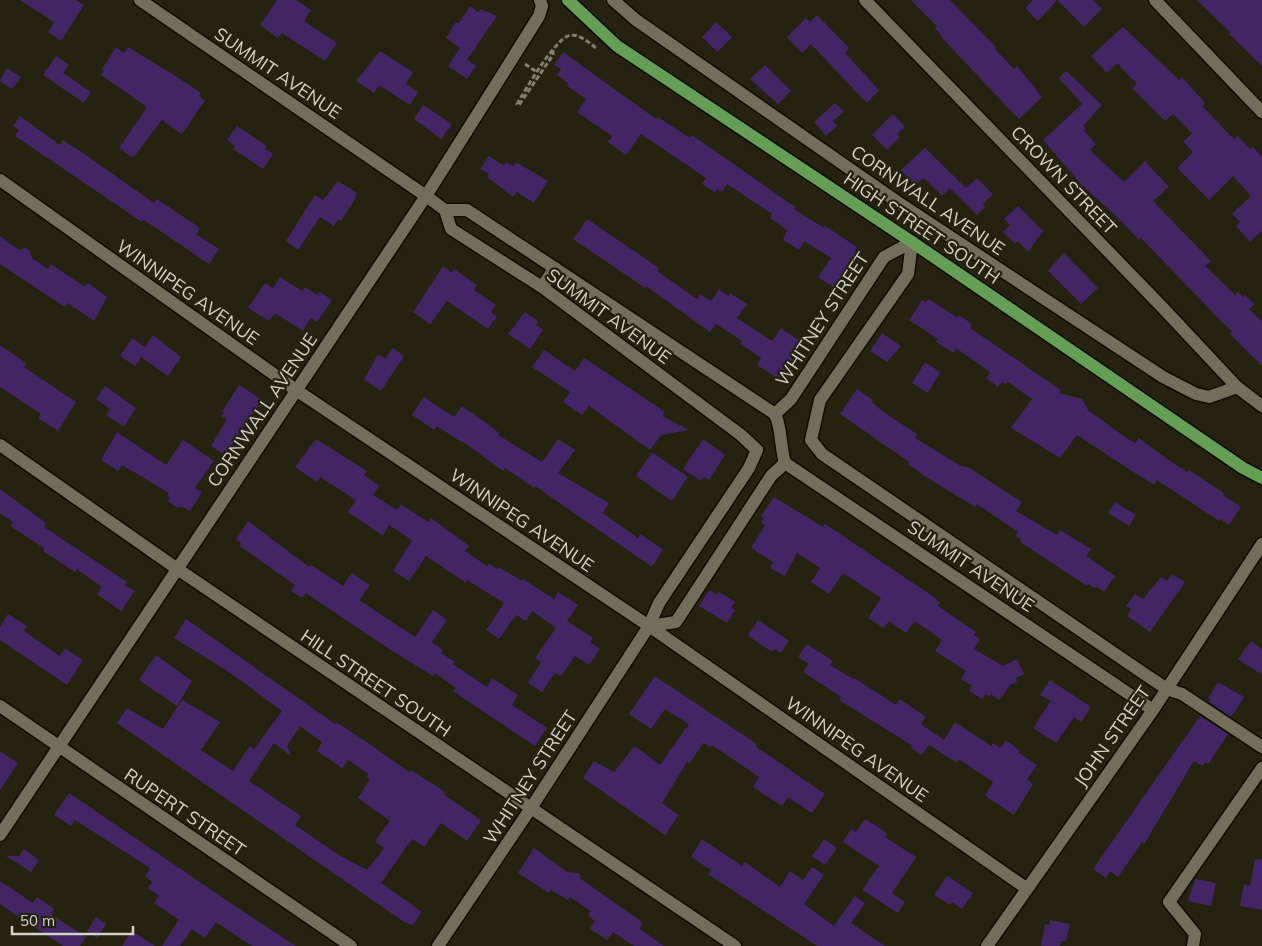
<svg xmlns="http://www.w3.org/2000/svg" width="1262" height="946" viewBox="0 0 1262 946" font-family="Mulish,sans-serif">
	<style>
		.building { fill: #422565; fill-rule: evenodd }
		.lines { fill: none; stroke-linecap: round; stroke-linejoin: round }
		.minor-casing { stroke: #0f0b00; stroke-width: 15 }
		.major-casing { stroke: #0f0b00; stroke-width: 15 }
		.path { stroke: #827f70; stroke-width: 3; stroke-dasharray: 5 2.5; stroke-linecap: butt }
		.minor { stroke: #736e5a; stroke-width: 12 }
		.major { stroke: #649f55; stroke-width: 12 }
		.labels { text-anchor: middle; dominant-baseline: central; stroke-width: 4.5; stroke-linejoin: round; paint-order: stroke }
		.street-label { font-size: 18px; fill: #d4d2c6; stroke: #262210 }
	</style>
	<rect width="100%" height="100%" fill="#262210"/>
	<g class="building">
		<polygon points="20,0 76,0 84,5 61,41 48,32 54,22"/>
		<polygon points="277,0 296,0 311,10 304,21 337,43 325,61 282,33 278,38 260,25"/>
		<polygon points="911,0 950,0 996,47 995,49 1014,69 1017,66 1042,97 1019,119 943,39 935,28 937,26"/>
		<polygon points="1033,0 1093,0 1102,9 1084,27 1057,0 1038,21 1025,8"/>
		<polygon points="1197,0 1262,0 1262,66 1229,34 1231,33"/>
		<polygon points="470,6 478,12 481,9 497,16 467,60 476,66 467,79 448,66 460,48 446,38 455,23 459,23"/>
		<polygon points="817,15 849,48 845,53 879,90 867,103 811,44 802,53 787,37 806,18 810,22"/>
		<polygon points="716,22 732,37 717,52 702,37"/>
		<polygon points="1123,27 1179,80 1182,77 1205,103 1202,106 1234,139 1238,136 1250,149 1253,147 1262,157 1262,231 1250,242 1236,226 1240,222 1232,214 1251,196 1233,176 1209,200 1177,168 1193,152 1183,142 1192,133 1173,114 1165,121 1132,88 1137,84 1117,63 1107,73 1091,56"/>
		<polygon points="116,47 124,53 128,47 177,77 201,93 199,96 205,100 182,134 162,120 133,158 119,148 147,107 101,75 104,70 102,69"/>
		<polygon points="380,51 413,72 406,84 418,92 410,105 379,85 374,93 356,81"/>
		<polygon points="563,52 656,119 658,117 690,138 692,135 795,207 794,209 824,228 825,226 857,247 855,250 859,252 835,288 818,277 831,258 804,241 799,250 783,240 787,230 770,218 772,214 727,184 722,192 717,189 715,192 702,184 706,178 641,134 626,155 608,142 612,136 577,112 586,99 567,86 568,83 557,75 561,69 554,65"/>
		<polygon points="56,56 69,65 63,73 91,92 84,103 43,75"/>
		<polygon points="765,65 791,91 778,104 750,79"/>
		<polygon points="7,68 21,77 12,89 0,81"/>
		<polygon points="1066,71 1102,105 1083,126 1086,129 1084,131 1096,144 1090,150 1124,182 1145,161 1169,187 1153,201 1211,261 1205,266 1235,295 1238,292 1243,297 1245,295 1254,304 1249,309 1262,321 1262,366 1230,334 1232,332 1141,238 1138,239 1118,218 1081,184 1043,140 1082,104 1059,78"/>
		<polygon points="835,103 844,111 833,121 837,126 826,136 814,122"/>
		<polygon points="423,105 452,124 441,139 414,119"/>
		<polygon points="893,114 905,127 897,134 900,137 887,150 872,135"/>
		<polygon points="20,116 60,145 63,140 83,153 154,203 157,199 200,228 196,234 219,249 209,264 144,220 142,222 15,136 19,130 13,126"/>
		<polygon points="237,126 267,146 265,149 273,154 263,169 233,149 235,146 227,140"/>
		<polygon points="925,148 966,188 977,178 993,194 983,204 985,207 977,215 950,188 942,196 924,178 915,185 901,170"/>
		<polygon points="489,156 504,166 506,162 513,166 516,162 548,181 534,203 517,192 513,197 487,177 489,174 480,169"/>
		<polygon points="338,181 357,193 355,199 341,221 338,219 334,226 320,217 298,250 286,241 315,195 323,200"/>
		<polygon points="1018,206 1043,231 1028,252 1018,241 1015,244 1003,232 1010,225 1004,219"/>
		<polygon points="587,219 659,268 657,271 697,299 700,294 711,301 719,289 728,296 730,293 747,304 737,318 772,341 781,328 803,343 779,379 757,365 761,358 740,343 742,341 716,324 710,332 646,286 645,288 573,239"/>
		<polygon points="0,236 19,250 26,248 30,251 32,258 48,269 51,264 85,287 88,283 107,297 94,321 68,303 65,307 0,264"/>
		<polygon points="1064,253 1098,288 1081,304 1048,271"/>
		<polygon points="443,266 452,273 454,269 477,285 474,290 496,305 491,312 497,316 488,329 447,301 430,324 413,312"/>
		<polygon points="280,277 302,291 305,287 317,295 320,292 332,300 317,322 311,318 303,331 275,313 269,321 248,308 265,283 273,288"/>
		<polygon points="929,299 958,318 959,315 972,324 970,328 1061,390 1059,393 1082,399 1088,410 1129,440 1135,443 1139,438 1167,459 1187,472 1189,470 1224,493 1223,495 1241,507 1229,525 1220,519 1219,521 1157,480 1154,485 1132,471 1077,435 1060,458 1011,428 1032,399 1008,382 1006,384 1002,382 998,387 986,378 990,372 956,348 953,353 936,342 938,339 909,320 922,300 926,302"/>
		<polygon points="525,312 538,321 536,325 543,330 530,349 508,334"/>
		<polygon points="882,333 901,346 887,362 870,351"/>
		<polygon points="153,335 181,357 168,376 141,357 135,366 120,356 132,338 145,347"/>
		<polygon points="0,345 26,363 24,367 76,402 58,431 38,418 41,414 0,387"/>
		<polygon points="393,348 404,356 381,391 364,380 378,354 385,359"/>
		<polygon points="544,350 575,371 584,358 665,412 662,416 689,430 661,435 650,450 589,406 582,415 563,402 570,392 532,367"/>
		<polygon points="925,362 940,372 928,393 912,383"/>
		<polygon points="239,385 262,400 225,455 211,446 227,419 221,416 224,413 222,412"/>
		<polygon points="105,386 136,408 124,427 106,415 110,409 96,399"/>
		<polygon points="857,389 873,400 872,402 882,411 917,434 915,438 961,466 968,467 1022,502 1016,511 1057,535 1060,530 1091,549 1086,556 1115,576 1104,592 1096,586 1095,588 1088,584 1087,586 1020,542 1021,540 1015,536 1018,532 977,504 975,507 926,477 908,464 909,462 840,414"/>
		<polygon points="424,397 454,417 462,406 489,425 499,433 498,435 542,462 558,439 575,450 558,473 609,503 603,513 638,538 641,534 663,550 652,567 535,486 534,488 505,468 503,471 462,441 461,442 437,426 434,430 412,415"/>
		<polygon points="117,432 166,465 183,440 214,461 195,488 202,492 190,511 180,506 178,508 168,501 170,498 167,496 169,493 134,472 122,465 118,471 101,460"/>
		<polygon points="316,439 367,471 364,475 379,486 373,495 397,510 401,504 428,522 431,518 469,546 465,551 487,566 489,564 498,569 499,567 522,581 523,579 554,599 558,592 578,605 567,621 593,638 590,642 600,649 589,665 575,656 561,676 555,673 542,692 528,683 541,662 535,658 556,628 532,611 526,621 516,615 499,639 486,630 504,603 467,580 466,583 426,556 409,581 393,571 412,540 389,525 383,536 348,512 356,500 320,477 317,482 295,467"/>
		<polygon points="703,439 725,455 709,480 704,477 701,481 683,469"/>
		<polygon points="652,452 688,477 672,501 636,476"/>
		<polygon points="0,489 46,523 44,527 127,582 125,585 135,591 121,611 97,594 102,587 77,569 75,572 43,551 44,548 10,526 13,522 0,513"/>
		<polygon points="774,497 823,527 825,524 934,597 940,603 938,606 976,632 974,635 980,639 974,649 1003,666 1017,659 1024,674 1016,678 1017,682 1010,685 999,700 991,694 989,697 986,694 982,699 969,691 972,686 961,679 966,671 935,651 942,640 915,621 906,633 889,621 884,628 868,618 881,598 843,573 829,594 811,582 820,568 797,553 785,576 770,568 773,562 751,548 765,525 761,523 764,518 761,516"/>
		<polygon points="1115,502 1136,515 1129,526 1108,513"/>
		<polygon points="248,521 309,567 311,565 343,586 352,573 370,585 359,600 415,637 433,610 447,620 432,642 443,650 441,653 455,662 453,664 487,687 492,678 518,695 512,705 547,728 535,746 453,691 456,688 435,673 433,676 383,645 306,593 302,598 291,591 295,585 240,546 241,543 236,540"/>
		<polygon points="1172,574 1185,582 1150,632 1127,616 1131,609 1126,606 1135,594 1143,599 1161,577 1167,581"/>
		<polygon points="709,590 717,595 719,592 735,602 731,608 735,610 727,623 699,606"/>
		<polygon points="8,614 27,626 24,631 60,656 65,648 83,660 67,685 0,640 0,627"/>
		<path d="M 186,619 L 335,724 L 336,722 L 368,743 L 409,772 L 411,770 L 430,782 L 445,792 L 443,794 L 481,820 L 467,841 L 441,823 L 424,847 L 412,839 L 381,883 L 422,912 L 413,925 L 404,922 L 117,723 L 127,708 L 163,729 L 182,700 L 220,722 L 201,750 L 233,771 L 250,746 L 254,749 L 282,711 L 229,672 L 174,638 ZM 300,726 L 322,742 L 317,751 L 342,768 L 348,760 L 368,774 L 367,777 L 370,779 L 358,798 L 390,821 L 375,841 L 384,848 L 367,870 L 339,855 L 295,825 L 301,816 L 249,781 L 274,743 L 291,756 L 287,746 Z"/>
		<polygon points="758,620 789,641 781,653 774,649 772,652 748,636"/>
		<polygon points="1251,641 1262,649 1262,675 1238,659"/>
		<polygon points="807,644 833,661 830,665 853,679 854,678 896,705 900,699 926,717 921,724 944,740 955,722 991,746 993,743 1000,748 1006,740 1020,751 1019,753 1037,765 1027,780 1033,784 1014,815 985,796 993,782 959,759 957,763 929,745 922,755 911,748 913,746 839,700 841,697 803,672 809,664 798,657"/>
		<polygon points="156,655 192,681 177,706 139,680"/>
		<polygon points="655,676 757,744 755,746 825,794 812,813 788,797 782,806 753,787 759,777 712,745 710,747 703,743 690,763 687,762 662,803 679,815 665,835 583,778 594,761 614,772 635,746 660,765 689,724 665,709 651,729 629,714"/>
		<polygon points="1050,680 1091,707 1081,722 1074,717 1056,743 1033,728 1051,701 1040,695"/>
		<polygon points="1218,682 1244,697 1231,717 1209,702 1211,699 1208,698"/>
		<polygon points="1200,716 1228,734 1208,764 1205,762 1203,766 1194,761 1144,844 1142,842 1118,877 1110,871 1106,878 1093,869"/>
		<polygon points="0,751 18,763 0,790"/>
		<polygon points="69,793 244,912 296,946 252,946 216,922 205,938 192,929 180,946 162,946 179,920 154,903 159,896 148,888 152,882 145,876 150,868 75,820 71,826 54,815"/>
		<polygon points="865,819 887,833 885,837 916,857 892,893 905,902 898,913 862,890 879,866 843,842 851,829 856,832"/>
		<polygon points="702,839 742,866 745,862 780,887 790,871 803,880 812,867 824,875 804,904 834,926 855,896 865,903 851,923 885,946 817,946 708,874 711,870 691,857"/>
		<polygon points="824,839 837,848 825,865 812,856"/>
		<polygon points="534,848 567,872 579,873 581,879 642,922 640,929 664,946 634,946 613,932 607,940 590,929 595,921 588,916 591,911 570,897 568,900 551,890 549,893 518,873"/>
		<polygon points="24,849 39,860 31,872 6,856 19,856"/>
		<polygon points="1255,859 1262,859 1262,910 1240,906 1244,884 1250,886"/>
		<polygon points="947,876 973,893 962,909 952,902 950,905 934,895"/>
		<polygon points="1195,879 1216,883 1211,906 1188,901"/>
		<polygon points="0,881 33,903 37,897 54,909 51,914 86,937 80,946 63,946 4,907 0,903"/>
		<polygon points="96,917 106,924 97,938 87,931"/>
		<polygon points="1050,920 1070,924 1066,941 1061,941 1060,946 1041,946 1045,924 1049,925"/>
		<polygon points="132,931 155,946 122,946"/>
	</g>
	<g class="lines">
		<g class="minor-casing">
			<g id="minor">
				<polyline points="140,0 426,196 445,210 451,229 542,287 741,435 757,450 749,468 659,603 649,626 531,808 438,946"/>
				<polyline points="613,0 636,20 896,201 1163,377 1196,394 1209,397 1237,387"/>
				<polyline points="865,0 1163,308 1237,387 1262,406"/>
				<polyline points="1155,0 1262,112"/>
				<polyline points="0,180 296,390 649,626 1026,888"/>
				<polyline points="445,210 467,210 775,414"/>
				<polyline points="912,242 908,274 820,400 811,440 822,454 1143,673 1167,689 1182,694 1262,747"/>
				<polyline points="542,287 555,268"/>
				<polyline points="775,414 791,399 884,257 912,242"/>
				<path d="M 775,414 C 782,429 780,446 785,463"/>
				<polyline points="0,445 176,568 735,946"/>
				<polyline points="649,626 676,622 771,476 785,463 1153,710"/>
				<polyline points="0,706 351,946"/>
				<polyline points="0,835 426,196 539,16 542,6 540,0"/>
				<polyline points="987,946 1153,710 1262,544"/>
				<polyline points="1193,946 1195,934 1169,902 1262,768"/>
			</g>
		</g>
		<g class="major-casing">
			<polyline id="major" points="568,0 617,46 912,242 1243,468 1262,478"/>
		</g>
		<g class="path">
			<path d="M 553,50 L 553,55 L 519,105 L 517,104 C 525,91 557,34 572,35 C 580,35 590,43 596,48"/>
			<polyline points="525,64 537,72"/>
		</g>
		<use href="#minor" class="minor"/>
		<use href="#major" class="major"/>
	</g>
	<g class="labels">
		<g class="street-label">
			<text transform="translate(278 73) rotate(34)">SUMMIT AVENUE</text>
			<text transform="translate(1064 180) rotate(46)">CROWN STREET</text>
			<text transform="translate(928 200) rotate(34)">CORNWALL AVENUE</text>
			<text transform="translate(922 228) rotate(34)">HIGH STREET SOUTH</text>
			<text transform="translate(188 292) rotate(35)">WINNIPEG AVENUE</text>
			<text transform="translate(609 316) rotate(36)">SUMMIT AVENUE</text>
			<text transform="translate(822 319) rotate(-57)">WHITNEY STREET</text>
			<text transform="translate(262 410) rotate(-56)">CORNWALL AVENUE</text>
			<text transform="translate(522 520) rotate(34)">WINNIPEG AVENUE</text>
			<text transform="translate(971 566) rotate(34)">SUMMIT AVENUE</text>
			<text transform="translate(376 683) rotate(34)">HILL STREET SOUTH</text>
			<text transform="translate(1112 736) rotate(-55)">JOHN STREET</text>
			<text transform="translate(857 749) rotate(35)">WINNIPEG AVENUE</text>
			<text transform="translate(530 777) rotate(-57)">WHITNEY STREET</text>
			<text transform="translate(185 812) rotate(34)">RUPERT STREET</text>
		</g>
	</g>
	<path d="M12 926v8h121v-8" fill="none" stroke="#d4d2c6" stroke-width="2.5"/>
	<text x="20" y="926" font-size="15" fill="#d4d2c6" stroke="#262210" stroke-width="4" paint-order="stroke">50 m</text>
</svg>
